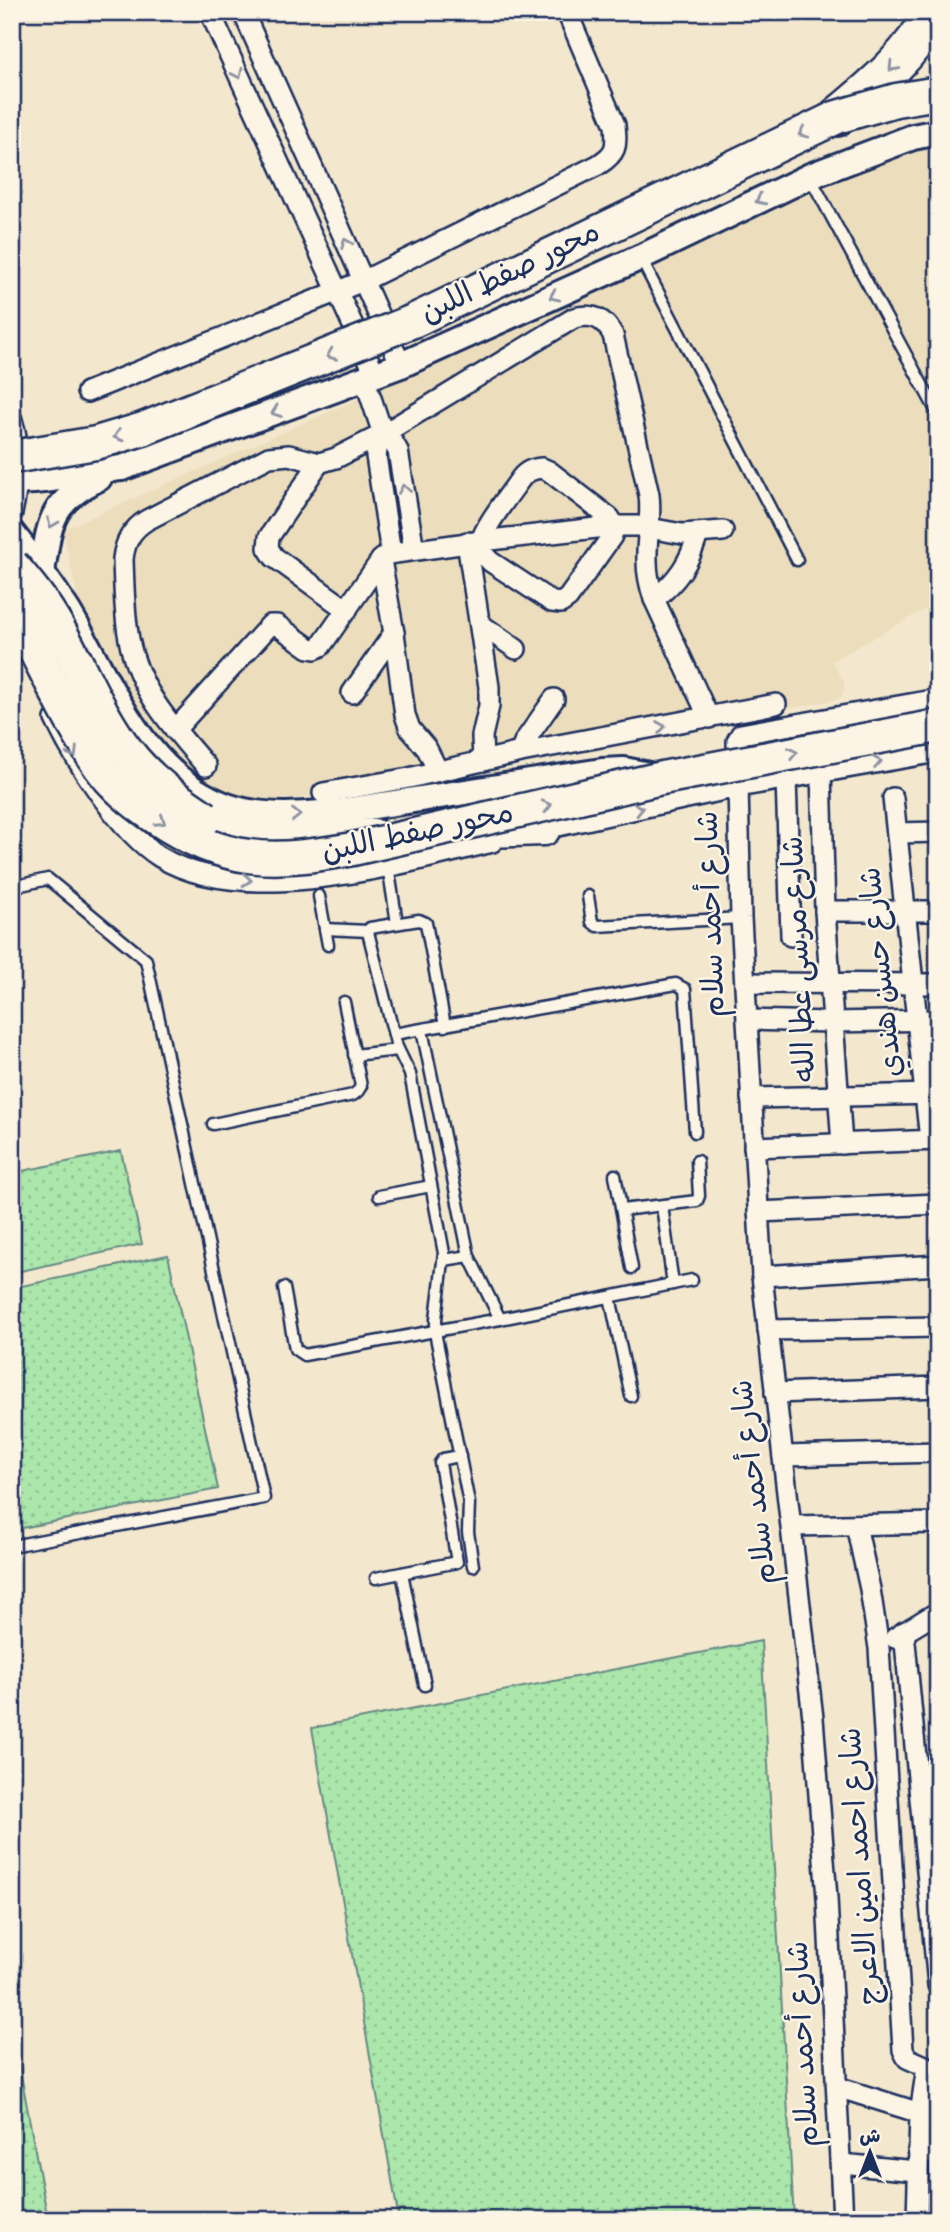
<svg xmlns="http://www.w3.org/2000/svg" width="950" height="2232" viewBox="0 0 950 2232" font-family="'Indie Flower','Playpen Sans Arabic',sans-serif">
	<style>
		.built { fill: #ecddbc }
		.grass { fill: url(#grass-dots); stroke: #638a84; stroke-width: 2 }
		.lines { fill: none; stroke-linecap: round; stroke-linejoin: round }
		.service-casing { stroke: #1b2f5e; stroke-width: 15 }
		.minor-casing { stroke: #1b2f5e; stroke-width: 24 }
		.tertiary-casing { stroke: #1b2f5e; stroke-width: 30 }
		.primary-casing { stroke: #1b2f5e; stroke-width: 37 }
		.motorway-casing { stroke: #1b2f5e; stroke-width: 42 }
		.service { stroke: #fcf5e5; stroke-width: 10 }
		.minor { stroke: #fcf5e5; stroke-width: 19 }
		.tertiary { stroke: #fcf5e5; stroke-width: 24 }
		.primary { stroke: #fcf5e5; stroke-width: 32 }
		.motorway { stroke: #fcf5e5; stroke-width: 37 }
		.primary-bridge-casing { stroke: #1b2f5e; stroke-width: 37; stroke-linecap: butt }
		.primary-bridge { stroke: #fcf5e5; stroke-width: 32 }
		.oneway { stroke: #8c92a2 }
		.labels { text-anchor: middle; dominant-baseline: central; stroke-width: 5; stroke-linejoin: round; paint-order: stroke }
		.street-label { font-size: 30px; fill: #1b2f5e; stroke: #fcf5e5 }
	</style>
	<defs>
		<pattern id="grass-dots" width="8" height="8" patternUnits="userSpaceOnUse" patternTransform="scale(1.75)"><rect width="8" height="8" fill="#abe6ab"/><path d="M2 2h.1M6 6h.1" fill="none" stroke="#93c696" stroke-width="1.8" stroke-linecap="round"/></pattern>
	</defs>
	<rect width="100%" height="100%" fill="#f3e7cd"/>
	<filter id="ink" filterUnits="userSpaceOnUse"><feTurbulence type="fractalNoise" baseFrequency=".0143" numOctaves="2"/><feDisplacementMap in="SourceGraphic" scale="14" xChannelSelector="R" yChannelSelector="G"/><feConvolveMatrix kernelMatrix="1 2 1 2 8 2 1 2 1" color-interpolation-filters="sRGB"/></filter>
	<g filter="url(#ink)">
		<polygon class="built" points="938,132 938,602 832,661 844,682 844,690 841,697 834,700 359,791 279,800 255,799 235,796 212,788 193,777 154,741 82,616 63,530 623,281"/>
		<g class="grass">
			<polygon points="121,1151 142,1244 12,1273 12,1173"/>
			<polygon points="168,1255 218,1489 12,1530 12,1288"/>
			<polygon points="761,1641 794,2220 399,2220 312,1728"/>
			<polygon points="12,2026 48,2220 12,2220"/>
		</g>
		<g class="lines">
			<g class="service-casing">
				<g id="service">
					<polyline points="810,177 938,414"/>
					<polyline points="641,259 797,560"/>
					<polyline points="388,866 397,923"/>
					<polyline points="12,887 48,879 146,960 264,1498 12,1546"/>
					<polyline points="319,896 328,945"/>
					<polyline points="588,896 592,922 597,926 741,918"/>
					<polyline points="325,929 368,931"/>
					<polyline points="445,1026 426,923 419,920 370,928 368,932 397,1047 410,1074 444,1253 436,1319 436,1337 469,1503 468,1532 473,1566"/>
					<polyline points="422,1030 469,1256 500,1319"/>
					<polyline points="394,1034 676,984 685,989 695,1132"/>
					<polyline points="354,1055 398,1050"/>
					<polyline points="213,1124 353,1095 358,1091 361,1086 344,1002"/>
					<polyline points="615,1175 632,1268"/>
					<polyline points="379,1196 431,1186"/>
					<polyline points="662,1206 673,1284"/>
					<polyline points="622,1210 697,1201 699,1196 697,1161"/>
					<polyline points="444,1260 469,1256"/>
					<polyline points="284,1288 295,1349 304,1355 500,1319 692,1280"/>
					<polyline points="610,1297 631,1396"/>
					<polyline points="402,1573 425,1685"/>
					<polyline points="376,1578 457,1562 440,1463 443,1459 460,1456"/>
				</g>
			</g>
			<g class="minor-casing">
				<g id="minor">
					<polyline points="210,12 376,376"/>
					<polyline points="243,12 401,365"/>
					<polyline points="365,380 383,434 394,444 398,451 414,550"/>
					<path d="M 87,392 L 363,281 L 598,165 C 617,153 617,147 615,125 L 567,12"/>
					<path d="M 12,420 C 22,452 19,480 12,513"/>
					<polyline points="383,434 379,440 376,456 391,553"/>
					<polyline points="319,463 269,537 268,548 274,557 347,610"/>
					<path d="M 542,468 L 549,471 L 610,518 L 614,526 L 612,536 L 568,598 L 561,603 L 552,602 L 491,562 C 484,556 480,550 481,542 C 483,528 512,491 521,478 C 527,471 532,469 542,468 Z"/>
					<polyline points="467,542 489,687 489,706 482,736 483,761"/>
					<polyline points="381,560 394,633 405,715 410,729 427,749 438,771"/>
					<path d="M 654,599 C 677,582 690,562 698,534"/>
					<polyline points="480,624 516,649"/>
					<polyline points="352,693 394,633"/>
					<path d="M 55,719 C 75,761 120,832 160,857 C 244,909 402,864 492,842"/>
					<polyline points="175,730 270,625 277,625 309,648 315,649 321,646 381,560 388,554 482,541 614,526 638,526 682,534 723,531"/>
					<polyline points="521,752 524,742 554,699"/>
					<path d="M 206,766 C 173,728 138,690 129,639 C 124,613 124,585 123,559 C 125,541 132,529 147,520 L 269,457 L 289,455 L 319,463 L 336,458 L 383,434 L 574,318 C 592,313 604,318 613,335 L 649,495 C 652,518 646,538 647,561 C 647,574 650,587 654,599 L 709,718"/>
					<polyline points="821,772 825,911 842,1144"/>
					<polyline points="786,778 791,936"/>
					<polyline points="323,793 409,778 521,752 776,704"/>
					<polyline points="893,798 930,1140"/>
					<polyline points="535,831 738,787 938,752"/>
					<polyline points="898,833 938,832"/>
					<polyline points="825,911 938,911"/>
					<polyline points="745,983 938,984"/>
					<polyline points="747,1020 832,1022 938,1020"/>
					<polyline points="751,1098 936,1094"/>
					<polyline points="754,1147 938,1140"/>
					<polyline points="758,1212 938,1204"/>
					<polyline points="762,1276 938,1265"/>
					<polyline points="768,1330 938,1327"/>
					<polyline points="775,1393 938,1387"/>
					<polyline points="783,1456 938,1452"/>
					<polyline points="856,1525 870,1589 879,1648 903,2050 907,2058 927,2067"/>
					<polyline points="793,1526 938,1523"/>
					<polyline points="904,1632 938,1985"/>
					<polyline points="895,1638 938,1612"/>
					<polyline points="837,2087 920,2113"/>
					<polyline points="918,2150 938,2155"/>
					<polyline points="841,2164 917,2171"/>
					<polyline points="843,2220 827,1898 813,1718 762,1276 741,918 737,741 741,734 938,699"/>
					<polyline points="917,2220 920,2113 927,2067"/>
				</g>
			</g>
			<g class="tertiary-casing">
				<g id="tertiary">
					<path d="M 12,481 C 49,484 86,471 122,468 L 401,365 L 641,257 L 810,176 L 913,137 L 938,132"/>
					<path d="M 12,533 C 32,558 51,584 68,611 C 111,682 142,775 227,806 C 263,819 305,815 343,811 L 602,771 L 624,770 L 659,777"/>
					<path d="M 41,578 C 50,526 46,504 99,478"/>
				</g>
			</g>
			<g class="primary-casing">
				<g id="primary">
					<path d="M 206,818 C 263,841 313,837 373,835"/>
					<polyline points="460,832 544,829"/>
				</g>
			</g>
			<g class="motorway-casing">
				<path id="motorway" d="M 837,117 C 873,87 912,55 934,12"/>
			</g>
			<use href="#service" class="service"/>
			<use href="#minor" class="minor"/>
			<use href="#tertiary" class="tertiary"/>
			<use href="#primary" class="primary"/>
			<use href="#motorway" class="motorway"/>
			<g class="primary-bridge-casing">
				<g id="primary-bridge">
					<polyline points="12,457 96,443 143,429 413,321 837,117 896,100 938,93"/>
					<path d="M 12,565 C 26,581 40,598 51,616 C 79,660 96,711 128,752 C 149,780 177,799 206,818"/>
					<path d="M 12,608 C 42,660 66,718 100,767 C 115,788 134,803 155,817 C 225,865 273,863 353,849 L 662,778 L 938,726"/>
				</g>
			</g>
			<use href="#primary-bridge" class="primary-bridge"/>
		</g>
		<defs><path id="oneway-chevron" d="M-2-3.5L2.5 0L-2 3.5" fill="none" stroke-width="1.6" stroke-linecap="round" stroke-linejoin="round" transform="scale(1.75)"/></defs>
		<g class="oneway">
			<use href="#oneway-chevron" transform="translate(893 67) rotate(133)"/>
			<use href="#oneway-chevron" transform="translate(238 74) rotate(65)"/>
			<use href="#oneway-chevron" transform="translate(803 133) rotate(155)"/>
			<use href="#oneway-chevron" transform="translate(760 200) rotate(154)"/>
			<use href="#oneway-chevron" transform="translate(346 243) rotate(-114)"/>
			<use href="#oneway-chevron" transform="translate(554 296) rotate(156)"/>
			<use href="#oneway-chevron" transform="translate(331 355) rotate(158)"/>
			<use href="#oneway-chevron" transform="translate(276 412) rotate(160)"/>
			<use href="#oneway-chevron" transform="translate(118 436) rotate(163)"/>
			<use href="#oneway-chevron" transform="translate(404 489) rotate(-99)"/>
			<use href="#oneway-chevron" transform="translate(52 523) rotate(111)"/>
			<use href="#oneway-chevron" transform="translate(661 727) rotate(-10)"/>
			<use href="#oneway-chevron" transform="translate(73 753) rotate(58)"/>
			<use href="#oneway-chevron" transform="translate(793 753) rotate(-11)"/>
			<use href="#oneway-chevron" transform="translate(877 762) rotate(-10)"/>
			<use href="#oneway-chevron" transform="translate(547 806) rotate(-13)"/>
			<use href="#oneway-chevron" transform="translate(639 809) rotate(-13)"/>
			<use href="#oneway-chevron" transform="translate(296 815)"/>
			<use href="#oneway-chevron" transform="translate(161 821) rotate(33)"/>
			<use href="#oneway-chevron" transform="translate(247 880) rotate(6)"/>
		</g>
	</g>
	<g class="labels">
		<g class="street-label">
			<text transform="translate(511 274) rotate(-26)">محور صفط اللبن</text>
			<text transform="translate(418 834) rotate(-12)">محور صفط اللبن</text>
			<text transform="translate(713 914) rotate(-92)">شارع أحمد سلام</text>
			<text transform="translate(801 959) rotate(-93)">شارع مرسى عطا الله</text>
			<text transform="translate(883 972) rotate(-96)">شارع حسن هندي</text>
			<text transform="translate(756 1482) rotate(-97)">شارع أحمد سلام</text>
			<text transform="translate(862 1866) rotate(-94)">شارع احمد امين الاعرج</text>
			<text transform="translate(805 2044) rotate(-93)">شارع أحمد سلام</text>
		</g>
	</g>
	<rect width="950" height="2232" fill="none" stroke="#fcf5e5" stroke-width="42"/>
	<rect x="21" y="21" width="908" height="2190" fill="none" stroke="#1b2f5e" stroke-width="2.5" filter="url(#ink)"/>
	<g transform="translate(870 2152)" stroke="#fcf5e5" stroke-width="5" paint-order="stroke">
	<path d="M0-5L12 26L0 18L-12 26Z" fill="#1b2f5e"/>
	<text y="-10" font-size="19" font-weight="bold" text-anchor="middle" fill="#1b2f5e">ش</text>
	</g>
</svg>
